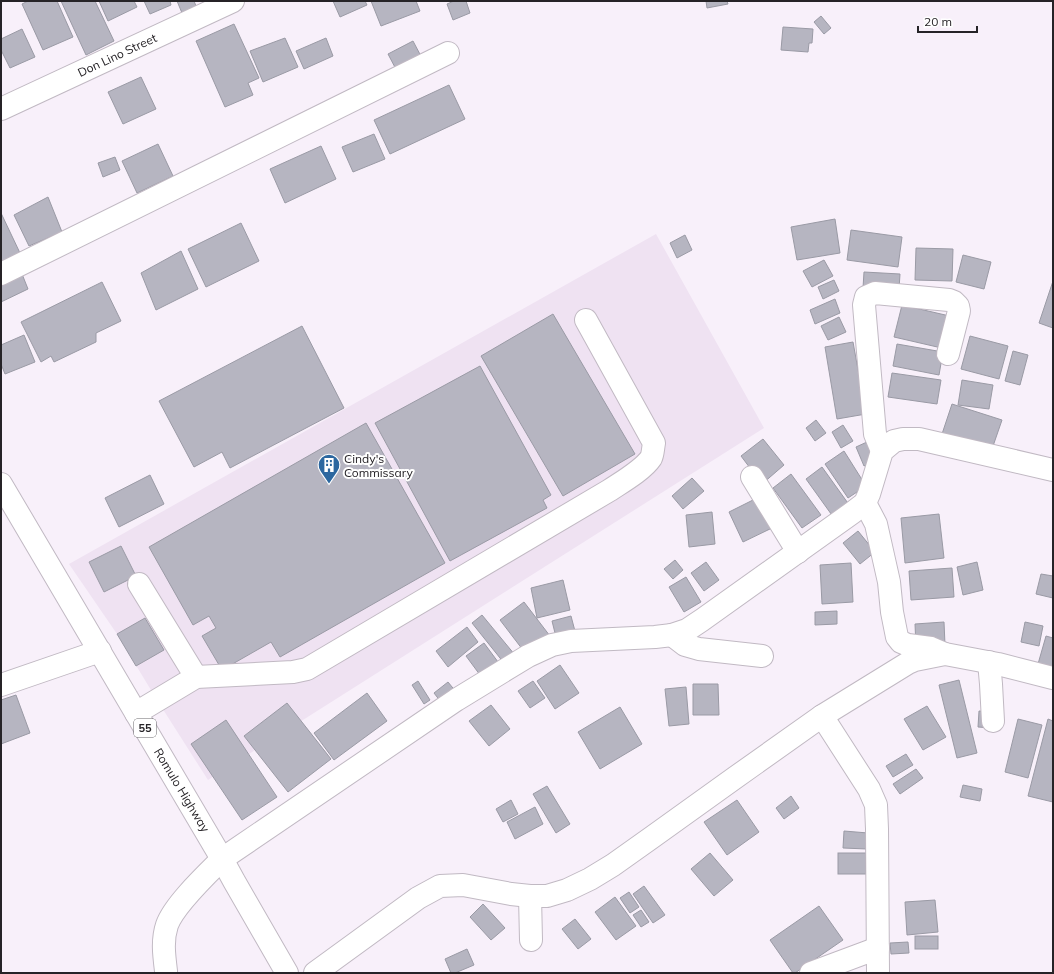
<svg xmlns="http://www.w3.org/2000/svg" width="1054" height="974" viewBox="0 0 1054 974" font-family="Mulish,sans-serif">
	<style>
		.built { fill: #efe2f2 }
		.building { fill: #b6b5c1; stroke: #9a9aa5 }
		.lines { fill: none; stroke-linecap: round; stroke-linejoin: round }
		.minor-casing { stroke: #c1b9c3; stroke-width: 24 }
		.highway-casing { stroke: #c1b9c3; stroke-width: 24 }
		.minor { stroke: #fff; stroke-width: 22 }
		.highway { stroke: #fff; stroke-width: 22 }
		.labels { text-anchor: middle; dominant-baseline: central; stroke-width: 4; stroke-linejoin: round; paint-order: stroke }
		.shield { fill: #fff; stroke: #676568; stroke-width: 1 }
		.shield-label { font-size: 11px; font-weight: bold; fill: #262327 }
		.street-label { font-size: 12px; fill: #262327; stroke: #fff }
		.poi-label { font-size: 12px; fill: #262327; stroke: #fff; text-anchor: start }
	</style>
	<rect width="100%" height="100%" fill="#f8f0fa"/>
	<polygon class="built" points="656,234 764,428 208,780 157,700 117,634 69,564"/>
	<g class="building">
		<polygon points="28,1 57,1 73,37 43,50 22,4"/>
		<polygon points="61,1 95,1 114,41 86,55"/>
		<polygon points="99,1 134,1 137,7 108,21"/>
		<polygon points="144,1 170,1 171,5 150,14"/>
		<polygon points="177,1 194,1 196,6 182,13"/>
		<polygon points="333,1 365,1 367,5 340,17"/>
		<polygon points="371,1 416,1 420,11 381,26"/>
		<polygon points="454,1 466,1 470,13 453,20 447,4"/>
		<polygon points="706,1 727,1 728,4 707,8"/>
		<polygon points="821,16 831,28 824,34 814,22"/>
		<polygon points="234,24 259,78 248,83 253,95 225,107 196,41"/>
		<polygon points="783,27 813,29 812,43 809,43 808,52 781,50"/>
		<polygon points="22,29 35,57 10,68 1,50 1,39"/>
		<polygon points="285,38 298,67 263,82 250,51"/>
		<polygon points="326,38 333,56 304,69 296,51"/>
		<polygon points="413,41 423,60 398,73 388,54"/>
		<polygon points="141,77 156,109 123,124 108,92"/>
		<polygon points="449,85 465,119 390,154 374,120"/>
		<polygon points="374,134 385,159 353,172 342,147"/>
		<polygon points="158,144 173,176 137,193 122,161"/>
		<polygon points="321,146 336,179 285,203 270,169"/>
		<polygon points="115,157 120,170 103,177 98,163"/>
		<polygon points="48,197 62,232 29,246 14,215"/>
		<polygon points="1,213 20,253 1,262"/>
		<polygon points="835,219 840,253 797,260 791,227"/>
		<polygon points="241,223 259,261 206,287 188,249"/>
		<polygon points="851,230 902,237 898,267 847,260"/>
		<polygon points="685,235 692,250 677,258 670,243"/>
		<polygon points="916,248 953,249 952,281 915,280"/>
		<polygon points="181,251 198,289 156,310 141,273"/>
		<polygon points="963,255 991,262 984,289 956,282"/>
		<polygon points="824,260 833,276 812,287 803,271"/>
		<polygon points="864,272 900,274 899,289 863,288"/>
		<polygon points="22,274 28,289 1,302 1,283"/>
		<polygon points="834,280 839,291 823,299 818,287"/>
		<polygon points="1053,281 1053,328 1039,323"/>
		<polygon points="102,282 121,321 96,333 96,342 54,362 51,356 41,362 21,322"/>
		<polygon points="835,299 840,313 815,324 810,310"/>
		<polygon points="902,305 954,317 946,349 894,337"/>
		<polygon points="553,314 635,454 563,496 481,356"/>
		<polygon points="839,317 846,332 828,340 821,326"/>
		<polygon points="302,326 344,408 230,468 222,452 194,467 159,401"/>
		<polygon points="24,335 35,362 5,374 1,364 1,345"/>
		<polygon points="970,336 1008,346 999,379 961,369"/>
		<polygon points="853,342 866,414 837,419 825,347"/>
		<polygon points="897,344 943,352 939,375 893,366"/>
		<polygon points="1013,351 1028,355 1020,385 1005,381"/>
		<polygon points="480,366 551,495 543,500 547,508 450,561 375,423"/>
		<polygon points="892,373 941,380 937,404 888,397"/>
		<polygon points="962,380 993,385 989,409 958,405"/>
		<polygon points="952,404 1002,420 992,449 942,434"/>
		<polygon points="816,420 826,433 815,441 806,428"/>
		<polygon points="366,423 445,563 280,657 271,642 222,670 202,636 216,628 209,616 193,625 149,547"/>
		<polygon points="843,425 853,441 841,448 832,432"/>
		<polygon points="763,439 784,465 762,484 741,456"/>
		<polygon points="867,442 875,461 864,466 856,447"/>
		<polygon points="844,451 866,486 848,498 825,464"/>
		<polygon points="822,467 850,506 834,518 806,479"/>
		<polygon points="791,474 821,515 802,528 773,488"/>
		<polygon points="150,475 164,504 119,527 105,498"/>
		<polygon points="692,478 704,491 683,509 672,496"/>
		<polygon points="757,498 772,528 743,542 729,512"/>
		<polygon points="712,512 715,544 689,547 686,515"/>
		<polygon points="939,514 944,558 905,563 901,518"/>
		<polygon points="858,531 875,552 860,564 843,543"/>
		<polygon points="121,546 136,576 104,592 89,562"/>
		<polygon points="675,560 683,570 673,579 664,569"/>
		<polygon points="706,562 719,580 704,591 691,573"/>
		<polygon points="977,562 983,590 963,595 957,567"/>
		<polygon points="851,563 853,602 822,604 820,565"/>
		<polygon points="952,568 954,597 911,600 909,571"/>
		<polygon points="1041,574 1053,576 1053,598 1036,594"/>
		<polygon points="686,577 701,602 684,612 669,587"/>
		<polygon points="563,580 570,610 537,618 531,588"/>
		<polygon points="524,602 550,636 526,654 500,620"/>
		<polygon points="837,611 837,624 815,625 815,612"/>
		<polygon points="482,615 515,655 504,663 472,623"/>
		<polygon points="571,616 576,635 557,641 552,621"/>
		<polygon points="145,618 164,650 136,666 117,634"/>
		<polygon points="944,622 945,645 916,647 915,624"/>
		<polygon points="1025,622 1043,626 1039,646 1021,642"/>
		<polygon points="467,627 478,642 448,667 436,651"/>
		<polygon points="1046,636 1053,638 1053,668 1038,664"/>
		<polygon points="484,643 501,666 483,679 466,656"/>
		<polygon points="560,665 579,693 555,709 537,681"/>
		<polygon points="959,680 977,753 957,758 939,685"/>
		<polygon points="418,681 430,700 424,704 412,685"/>
		<polygon points="533,681 545,698 530,708 518,691"/>
		<polygon points="448,682 461,698 447,710 434,693"/>
		<polygon points="693,684 718,684 719,715 693,715"/>
		<polygon points="686,687 689,724 669,726 665,689"/>
		<polygon points="367,693 387,721 334,760 314,733"/>
		<polygon points="16,695 30,733 1,744 1,700"/>
		<polygon points="287,703 331,759 288,792 244,736"/>
		<polygon points="491,705 510,729 489,746 469,721"/>
		<polygon points="927,706 946,737 923,750 904,719"/>
		<polygon points="620,707 642,744 600,769 578,732"/>
		<polygon points="979,711 994,712 992,728 978,727"/>
		<polygon points="1018,719 1042,725 1028,778 1005,772"/>
		<polygon points="1048,719 1053,721 1053,802 1028,796"/>
		<polygon points="226,720 277,797 242,820 191,744"/>
		<polygon points="906,754 913,765 893,777 886,766"/>
		<polygon points="916,769 923,778 900,794 893,784"/>
		<polygon points="963,785 982,789 980,801 960,797"/>
		<polygon points="547,786 570,824 556,833 533,794"/>
		<polygon points="791,796 799,808 784,819 776,808"/>
		<polygon points="511,800 518,814 503,822 496,809"/>
		<polygon points="737,800 759,832 727,855 704,822"/>
		<polygon points="535,807 543,824 515,839 507,822"/>
		<polygon points="844,831 868,833 867,849 843,848"/>
		<polygon points="710,853 733,880 714,896 691,869"/>
		<rect x="838" y="853" width="28" height="21"/>
		<polygon points="644,886 665,915 653,923 633,894"/>
		<polygon points="629,892 639,907 630,913 620,898"/>
		<polygon points="615,897 636,926 616,940 595,912"/>
		<polygon points="935,900 938,932 907,935 905,902"/>
		<polygon points="483,904 505,928 491,940 470,917"/>
		<polygon points="819,906 843,940 795,973 793,973 770,940"/>
		<polygon points="641,910 649,922 641,927 633,915"/>
		<polygon points="575,919 591,939 578,949 562,929"/>
		<rect x="915" y="936" width="23" height="13"/>
		<polygon points="908,942 909,953 891,954 890,943"/>
		<polygon points="467,949 474,965 455,973 451,973 445,959"/>
	</g>
	<g class="lines">
		<g class="minor-casing">
			<g id="minor">
				<polyline points="1,109 233,1"/>
				<polyline points="1,274 448,53"/>
				<polyline points="882,451 875,434 864,305 866,297 875,293 949,300 954,302 958,306 959,311 948,354"/>
				<polyline points="752,477 798,552"/>
				<polyline points="865,503 876,524 889,582 892,612 897,637 901,642 908,645 931,648 945,654 998,664 1053,678"/>
				<polyline points="139,584 196,677"/>
				<polyline points="672,635 685,645 699,649 762,656"/>
				<polyline points="989,662 991,684 993,721"/>
				<polyline points="1,685 100,651"/>
				<path d="M 136,713 L 196,677 L 293,672 L 307,669 L 610,490 C 622,482 643,470 651,458 C 653,454 653,448 654,443 L 586,320"/>
				<polyline points="822,716 869,789 876,805 877,829 878,973"/>
				<polyline points="530,896 531,940"/>
				<path d="M 166,971 C 164,955 162,940 167,925 C 174,905 207,874 222,859 L 456,700 L 528,656 L 552,645 L 571,641 L 655,637 L 672,635 L 687,630 L 702,620 L 852,513 L 865,503 L 869,494 L 882,451 L 894,441 L 903,439 L 919,439 L 1053,470"/>
				<polyline points="315,973 418,898 440,886 463,885 511,894 530,896 547,896 567,890 590,879 613,865 651,838 736,777 822,716 908,663 915,660 945,654"/>
				<polyline points="811,973 878,948"/>
			</g>
		</g>
		<g class="highway-casing">
			<polyline id="highway" points="1,484 222,859 234,881 287,973"/>
		</g>
		<use href="#minor" class="minor"/>
		<use href="#highway" class="highway"/>
	</g>
	<defs>
		<g id="building-pin" transform="scale(1.15)"><path d="M0 17L-7.5 6A9.5 9.5 0 1 1 7.5 6Z" fill="#2c679f" stroke="#fff"/><path d="M-4-6H4V6H1V3H-1V6H-4ZM-2.5-4.3h1.7v1.8h-1.7ZM.8-4.3h1.7v1.8H.8ZM-2.5-1h1.7V.8h-1.7ZM.8-1h1.7V.8H.8Z" fill="#fff"/></g>
	</defs>
	<g fill-rule="evenodd">
		<use href="#building-pin" x="329" y="465"/>
	</g>
	<g class="labels">
		<rect class="shield" x="134" y="719" width="22" height="18" rx="3"/>
		<g class="shield-label">
			<text x="145" y="728">55</text>
		</g>
		<g class="street-label">
			<text transform="translate(117 55) rotate(-25)">Don Lino Street</text>
			<text transform="translate(182 790) rotate(59)">Romulo Highway</text>
		</g>
		<g class="poi-label">
			<text x="344" y="458">Cindy's<tspan x="344" dy="14">Commissary</tspan></text>
		</g>
	</g>
	<rect width="1054" height="974" fill="none" stroke="#262327" stroke-width="4"/>
	<path d="M918 26v6h59v-6" fill="none" stroke="#262327" stroke-width="2"/>
	<text x="924" y="26" font-size="12" fill="#262327" stroke="#ffffff" stroke-width="3" paint-order="stroke">20 m</text>
</svg>
